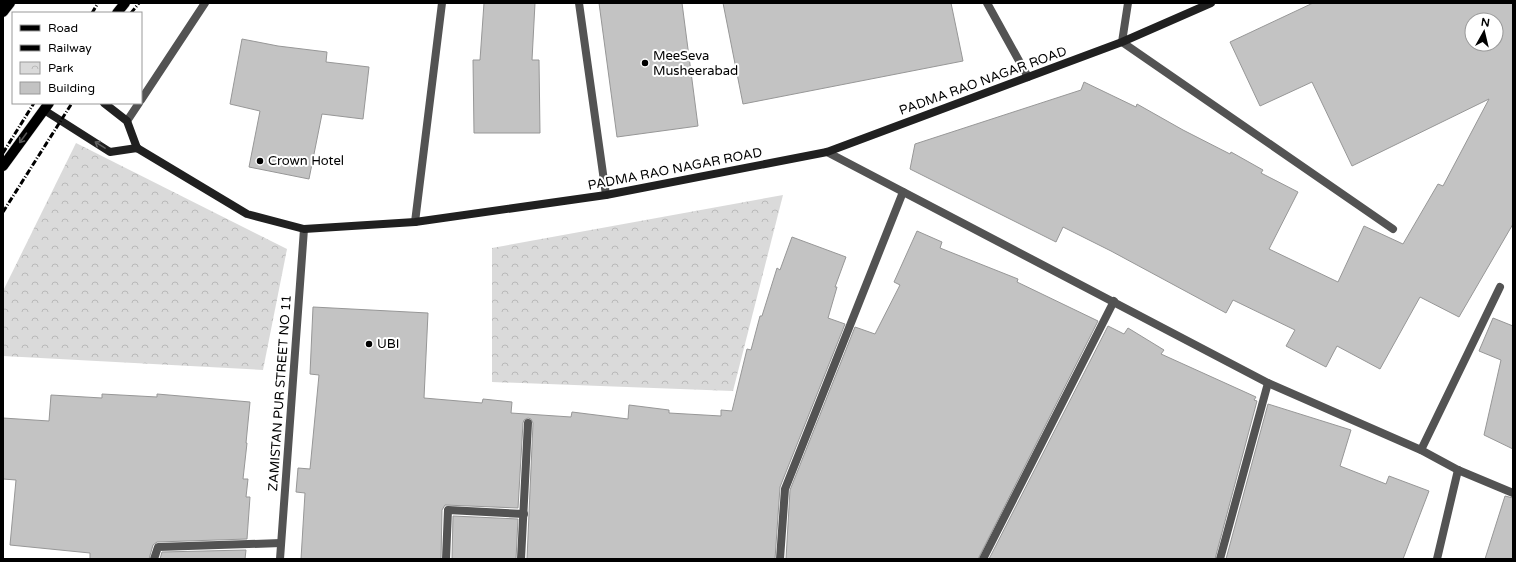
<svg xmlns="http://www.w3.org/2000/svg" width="1516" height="562" viewBox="0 0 1516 562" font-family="'Varela Round',sans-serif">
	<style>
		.park { fill: url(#park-crowns) }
		.building { fill: #c3c3c3; stroke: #979797; fill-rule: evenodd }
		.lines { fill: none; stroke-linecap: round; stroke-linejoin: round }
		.primary-casing { stroke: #dbdbdb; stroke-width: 11 }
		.minor { stroke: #535353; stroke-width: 8 }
		.tertiary { stroke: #535353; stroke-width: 8 }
		.secondary { stroke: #202020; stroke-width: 8 }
		.primary { stroke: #000; stroke-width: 10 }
		.rail { stroke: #000; stroke-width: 3; stroke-dasharray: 6 2 1 2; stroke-linecap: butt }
		.oneway { stroke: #595959 }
		.oneway2 { stroke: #636363 }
		.poi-dot { fill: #000; stroke: #fff; stroke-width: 1.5 }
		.labels { text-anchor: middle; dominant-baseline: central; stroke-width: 4; stroke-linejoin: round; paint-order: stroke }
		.poi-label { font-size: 13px; fill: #000; stroke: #fff; text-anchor: start }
		.street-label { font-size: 13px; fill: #000; stroke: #fff }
	</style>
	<defs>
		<pattern id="park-crowns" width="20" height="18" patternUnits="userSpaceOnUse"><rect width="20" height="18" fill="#dadada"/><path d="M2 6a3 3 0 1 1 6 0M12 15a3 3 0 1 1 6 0" fill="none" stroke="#b9b9b9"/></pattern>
	</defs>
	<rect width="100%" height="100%" fill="#fff"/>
	<g class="park">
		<polygon points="76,143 287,249 263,370 3,356 3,291"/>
		<polygon points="783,195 733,391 492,382 492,248"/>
	</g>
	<g class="building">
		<polygon points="484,3 535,3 532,60 539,60 540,133 474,133 473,60 480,60"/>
		<polygon points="599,3 682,3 698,126 617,137"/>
		<polygon points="723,3 951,3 963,61 743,104"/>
		<path d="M 1313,3 L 1513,3 L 1513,224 L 1459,317 L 1420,297 L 1380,369 L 1337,346 L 1326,367 L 1286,346 L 1295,330 L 1233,300 L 1226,313 L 1111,251 L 1063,227 L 1056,242 L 910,169 L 915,144 L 1081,90 L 1084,82 L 1136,107 L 1137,104 L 1183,130 L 1230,154 L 1231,152 L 1263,170 L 1261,173 L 1298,192 L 1269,249 L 1338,282 L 1364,226 L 1403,244 L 1438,184 L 1443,186 L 1489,99 L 1352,166 L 1312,82 L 1260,106 L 1230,42 ZM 1472,20 L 1496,20 L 1496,44 L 1472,44 Z"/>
		<polygon points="242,39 278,46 327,52 326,62 369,67 363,119 322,114 309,179 249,167 260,111 230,104"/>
		<polygon points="917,231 942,242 940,248 1018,279 1017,282 1098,321 978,559 786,559 790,490 855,327 875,334 900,285 894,282"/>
		<polygon points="792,237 846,257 835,287 837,287 828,318 845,324 780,487 775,559 527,559 533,423 531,419 528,418 524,420 523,423 518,508 445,505 442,510 441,559 301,559 305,493 296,492 298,468 310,469 319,375 310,374 313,307 428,313 424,398 482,403 483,399 512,402 511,413 571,417 572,412 628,419 629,405 669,410 669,413 721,416 721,410 732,411 747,349 751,350 760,316 762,316 777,268 780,270"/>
		<polygon points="1493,318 1513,326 1513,449 1484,435 1501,360 1479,351"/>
		<polygon points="1108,326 1124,334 1128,328 1164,350 1161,354 1256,397 1254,400 1257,401 1215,559 989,559"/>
		<polygon points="102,394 157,397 157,394 250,402 246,443 247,443 243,479 248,479 246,497 250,497 247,539 157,542 153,545 149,559 90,559 90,553 10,545 16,480 3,479 3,418 49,421 51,395 102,398"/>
		<polygon points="1268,404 1351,430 1340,466 1386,484 1389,476 1429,491 1403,559 1226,559"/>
		<polygon points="1505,496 1513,498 1513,559 1485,559"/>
		<polygon points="453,516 518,519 516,559 452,559"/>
		<polygon points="246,550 245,559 160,559 162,552"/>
	</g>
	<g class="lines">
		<g class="primary-casing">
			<g id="primary">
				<polyline points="3,12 10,3"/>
				<polyline points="117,13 125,3"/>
				<polyline points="3,166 49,103"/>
			</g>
		</g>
		<g class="minor">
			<polyline points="579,3 606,195"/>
			<polyline points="987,3 1028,77"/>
			<polyline points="1128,3 1122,42 1393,229"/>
			<polyline points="141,100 205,3"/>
			<polyline points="127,121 139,103"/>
			<polyline points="415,222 442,3"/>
			<polyline points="1421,450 1500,287"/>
			<polyline points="154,559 158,547 281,543"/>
			<polyline points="446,559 448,510 524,514"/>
			<polyline points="521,559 528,423"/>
			<polyline points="780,559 785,489 903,192"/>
			<polyline points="983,559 1114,301"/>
			<polyline points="1220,559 1268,383"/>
			<polyline points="1437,559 1458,470"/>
		</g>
		<g class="tertiary">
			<polyline points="827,152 1268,383 1421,450 1458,470 1513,493"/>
			<polyline points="280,559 304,229"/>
		</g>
		<g class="secondary">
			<polyline points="104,103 127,121 137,148"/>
			<polyline points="44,110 110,152 137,148"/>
			<polyline points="137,148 247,214 304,229 415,222 606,195 827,152 1122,42 1211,3"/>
		</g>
		<use href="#primary" class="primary"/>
		<g class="rail">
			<polyline points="92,13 98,3"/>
			<polyline points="131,13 139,3"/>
			<polyline points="3,153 34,103"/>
			<polyline points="3,212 72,103"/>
		</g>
	</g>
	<defs><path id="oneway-shaft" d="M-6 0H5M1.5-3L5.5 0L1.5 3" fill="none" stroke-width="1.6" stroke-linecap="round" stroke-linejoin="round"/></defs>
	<use class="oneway" href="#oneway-shaft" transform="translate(23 138) rotate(126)"/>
	<use class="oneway2" href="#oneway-shaft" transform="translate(100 145) rotate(-148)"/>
	<g class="poi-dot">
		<circle cx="645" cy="63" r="4"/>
		<circle cx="260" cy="161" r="4"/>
		<circle cx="369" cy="344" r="4"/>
	</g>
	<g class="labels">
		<g class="poi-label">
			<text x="653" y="56">MeeSeva<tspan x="653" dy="15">Musheerabad</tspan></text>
			<text x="268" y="161">Crown Hotel</text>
			<text x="377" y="344">UBI</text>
		</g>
		<g class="street-label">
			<text transform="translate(983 81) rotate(-20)">PADMA RAO NAGAR ROAD</text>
			<text transform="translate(675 169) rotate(-11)">PADMA RAO NAGAR ROAD</text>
			<text transform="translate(280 393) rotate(-86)">ZAMISTAN PUR STREET NO 11</text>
		</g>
	</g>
	<rect width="1516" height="562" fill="none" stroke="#000000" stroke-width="8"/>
	<rect x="12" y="12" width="130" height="92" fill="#ffffff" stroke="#999999"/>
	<rect x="20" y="25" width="20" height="6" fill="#000000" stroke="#999999"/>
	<text x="48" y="32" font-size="12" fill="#000000">Road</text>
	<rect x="20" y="45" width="20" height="6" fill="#000000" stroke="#999999"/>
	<text x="48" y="52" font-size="12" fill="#000000">Railway</text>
	<rect x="20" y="62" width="20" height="12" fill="url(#park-crowns)" stroke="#999999"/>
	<text x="48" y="72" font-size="12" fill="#000000">Park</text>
	<rect x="20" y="82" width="20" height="12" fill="#c3c3c3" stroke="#999999"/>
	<text x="48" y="92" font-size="12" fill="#000000">Building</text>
	<g transform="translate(1484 32) rotate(8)"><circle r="19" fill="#ffffff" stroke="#999999"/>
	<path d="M0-3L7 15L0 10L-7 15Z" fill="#000000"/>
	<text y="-6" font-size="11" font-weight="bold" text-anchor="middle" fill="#000000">N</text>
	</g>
</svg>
